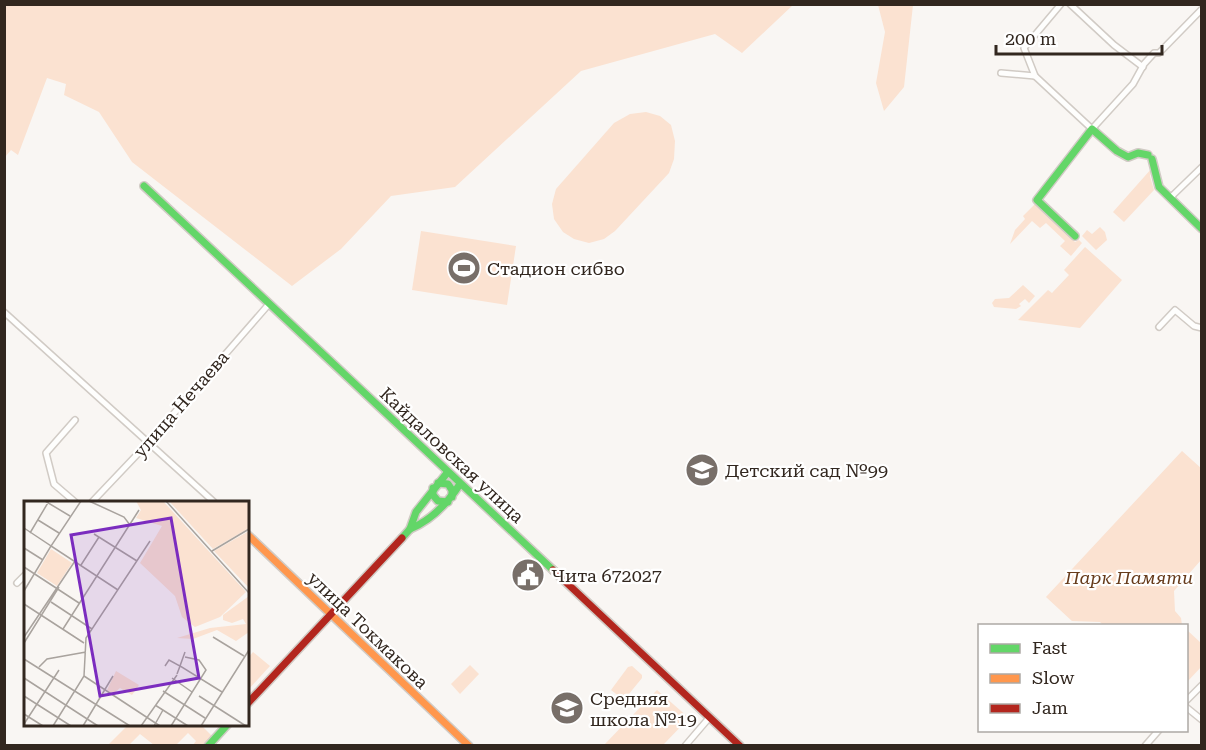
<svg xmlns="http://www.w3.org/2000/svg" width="1206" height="750" viewBox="0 0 1206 750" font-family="'Roboto Serif',serif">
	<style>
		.green { fill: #fbe2d1 }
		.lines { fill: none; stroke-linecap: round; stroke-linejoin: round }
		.street-casing { stroke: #d1cbc5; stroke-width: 8 }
		.fast-casing { stroke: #d1cbc5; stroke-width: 10 }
		.slow-casing { stroke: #d1cbc5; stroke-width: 10 }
		.jam-casing { stroke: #d1cbc5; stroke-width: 10 }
		.street { stroke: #fefefd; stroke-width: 5 }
		.fast { stroke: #63d668; stroke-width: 7 }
		.slow { stroke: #ff974d; stroke-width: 7 }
		.jam { stroke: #b3261e; stroke-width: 7 }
		.labels { text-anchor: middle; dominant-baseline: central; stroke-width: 4.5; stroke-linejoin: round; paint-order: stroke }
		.poi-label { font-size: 18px; fill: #32271f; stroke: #fff; text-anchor: start }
		.street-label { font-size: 18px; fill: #32271f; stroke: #fff }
		.park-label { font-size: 18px; font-style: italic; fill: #663b1b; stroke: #fff }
		.inset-road { fill: none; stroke: #a9a39e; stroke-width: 1.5 }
		.view { fill: #7b2cbf; fill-opacity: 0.15; stroke: #7b2cbf; stroke-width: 3 }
		.inset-edge { fill: none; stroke: #32271f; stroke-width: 3 }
	</style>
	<rect width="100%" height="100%" fill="#f9f6f3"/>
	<g class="green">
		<polygon points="5,4 793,4 793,5 742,53 715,34 581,71 455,187 391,196 341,249 292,286 132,162 99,112 64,95 66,84 47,78 18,155 11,150 5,157"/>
		<polygon points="878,5 913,5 904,87 884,111 876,83 885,32"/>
		<polygon points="646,112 660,116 671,125 675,141 674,159 669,173 615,231 604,239 589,243 574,239 563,232 554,219 552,204 556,189 614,123 630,114"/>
		<polygon points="1152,168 1150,176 1154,190 1124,222 1113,212"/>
		<polygon points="1036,203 1075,242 1079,240 1082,243 1071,256 1060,246 1065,241 1046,223 1040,228 1032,221 1010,244 1015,230 1025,219 1023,216"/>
		<polygon points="1100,227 1105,232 1107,240 1096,250 1082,236 1087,230 1092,234"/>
		<polygon points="421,231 516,246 507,305 412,290"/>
		<polygon points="1085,247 1122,280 1080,328 1018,320 1048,290 1052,293 1069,275 1064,270"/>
		<polygon points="1023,285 1035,296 1029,303 1025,299 1019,304 1021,306 1016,309 994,307 992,303 995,299 1009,298"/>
		<polygon points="1182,451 1202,469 1201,560 1174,591 1175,611 1181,618 1182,625 1104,626 1100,622 1072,621 1046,597"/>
		<polygon points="1187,630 1201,643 1202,666 1187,682"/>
		<polygon points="253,652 270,666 248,690 248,658"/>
		<polygon points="470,665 479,674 460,694 451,684"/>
		<polygon points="632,666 642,675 642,678 624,700 611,690 628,667"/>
		<polygon points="657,690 689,718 663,745 604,745"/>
		<polygon points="190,725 201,725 212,736 203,745 193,745 196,741 188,733 176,745 154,745 140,734 130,744 131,745 108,745 128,725"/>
	</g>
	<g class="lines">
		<g class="street-casing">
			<g id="street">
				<polyline points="1070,4 1114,45 1143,67"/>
				<polyline points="1001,73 1035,76 1092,129 1133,84 1144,64 1154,53 1159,53 1202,9"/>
				<polyline points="1035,76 1024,48 1061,4"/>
				<polyline points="1170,198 1202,167"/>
				<polyline points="4,312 214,502"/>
				<polyline points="1159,327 1175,310 1194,326 1202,328"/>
				<polyline points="75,420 46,453 54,484 75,502"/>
				<polyline points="92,502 149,442 269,304"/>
				<polyline points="17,583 26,574"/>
				<polyline points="1186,701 1202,685"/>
				<polyline points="1186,707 1202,720"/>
				<polyline points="685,746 709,718"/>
				<polyline points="1145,746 1159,730"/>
			</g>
		</g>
		<g class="fast-casing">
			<g id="fast">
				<polyline points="1152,159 1159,187 1202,229"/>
				<polyline points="144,186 553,570"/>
				<polyline points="1075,236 1037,200 1092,129 1117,151 1128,157 1138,153 1148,155"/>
				<polyline points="438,483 448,484 452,490 452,497"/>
				<polyline points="433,488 433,495 438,501 448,502"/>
				<path d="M 410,529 C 432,520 447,504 460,484"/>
				<polyline points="402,538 410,529 416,512 447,473"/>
				<polyline points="208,746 228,724"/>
			</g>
		</g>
		<g class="slow-casing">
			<polyline id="slow" points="248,535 469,746"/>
		</g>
		<g class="jam-casing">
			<g id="jam">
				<polyline points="553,570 740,746"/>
				<polyline points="248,703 402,538"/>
			</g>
		</g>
		<use href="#street" class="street"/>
		<use href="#fast" class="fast"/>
		<use href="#slow" class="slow"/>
		<use href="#jam" class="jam"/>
	</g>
	<defs>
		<g id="stadium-disc" transform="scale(1.725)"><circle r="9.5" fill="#786f69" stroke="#fff"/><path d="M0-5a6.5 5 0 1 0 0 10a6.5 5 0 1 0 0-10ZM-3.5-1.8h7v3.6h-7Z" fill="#fff"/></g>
		<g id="school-disc" transform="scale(1.725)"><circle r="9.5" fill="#786f69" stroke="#fff"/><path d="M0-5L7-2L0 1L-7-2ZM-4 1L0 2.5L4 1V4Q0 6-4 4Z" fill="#fff"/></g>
		<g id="civic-disc" transform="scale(1.725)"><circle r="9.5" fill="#786f69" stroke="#fff"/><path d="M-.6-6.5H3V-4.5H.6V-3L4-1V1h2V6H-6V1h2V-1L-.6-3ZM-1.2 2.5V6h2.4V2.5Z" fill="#fff"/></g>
	</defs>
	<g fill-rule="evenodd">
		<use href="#stadium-disc" x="464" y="268"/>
		<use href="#school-disc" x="702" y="470"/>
		<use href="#civic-disc" x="528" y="575"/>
		<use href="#school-disc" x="567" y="708"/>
	</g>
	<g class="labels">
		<g class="poi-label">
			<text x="487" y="268">Стадион сибво</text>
			<text x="725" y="470">Детский сад №99</text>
			<text x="551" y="575">Чита 672027</text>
			<text x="590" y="698">Средняя<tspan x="590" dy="21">школа №19</tspan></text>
		</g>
		<g class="street-label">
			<text transform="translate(181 404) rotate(-49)">улица Нечаева</text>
			<text transform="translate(452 455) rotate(43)">Кайдаловская улица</text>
			<text transform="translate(368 630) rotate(44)">улица Токмакова</text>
		</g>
		<g class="park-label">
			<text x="1129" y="577">Парк Памяти</text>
		</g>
	</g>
	<g transform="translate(24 501)">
		<rect width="225" height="225" fill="#f9f6f3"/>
		<path d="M 112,0 L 139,0 L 222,91 L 196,116 L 171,126 L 158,116 L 151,95 L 116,62 L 138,25 L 112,17 L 117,9 ZM 145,0 L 225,0 L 225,27 L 189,48 ZM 225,30 L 225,87 L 190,50 ZM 27,48 L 48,62 L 33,85 L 13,72 ZM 225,95 L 225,131 L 212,140 L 193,129 L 169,138 L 153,137 L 186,127 L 222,123 L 219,118 L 208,122 L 199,119 L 199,114 ZM 92,170 L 115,184 L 108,194 L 96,187 L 89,193 L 83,189 Z" fill="#fbe2d1"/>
		<path class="inset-road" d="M 21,0 L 46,15M 57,0 L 27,45 L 94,89M 65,0 L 100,16 L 106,24M 142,0 L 225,92M 14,19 L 35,32M 0,27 L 27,45 L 0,90M 6,32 L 25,0M 70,33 L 113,60M 0,47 L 19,59M 188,50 L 225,28M 57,64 L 75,36M 0,66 L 55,102M 27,101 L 68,128M 0,103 L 60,142M 39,128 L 115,9M 0,136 L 51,60M 189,136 L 220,155M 0,142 L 35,86M 161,151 L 156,165 L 198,191M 0,158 L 106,225M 141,165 L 145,159 L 156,165 L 153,173M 15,166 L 23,158 L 62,151M 60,175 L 136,225M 0,177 L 74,225M 148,177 L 168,191M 139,190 L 181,217M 0,195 L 47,225M 175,195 L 222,225M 131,204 L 164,225M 0,213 L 19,225M 0,223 L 35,169M 29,225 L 60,175 L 62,137 L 126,40M 59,225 L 89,175M 117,225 L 153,174M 130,225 L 139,209M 147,225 L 182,169 L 175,159 L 161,156M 177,225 L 225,149"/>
		<path class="view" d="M 147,17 L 175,177 L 76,195 L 47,34 Z"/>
		<rect width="225" height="225" class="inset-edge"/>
	</g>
	<rect width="1206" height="750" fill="none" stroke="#32271f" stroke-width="12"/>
	<rect x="978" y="624" width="210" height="108" fill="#ffffff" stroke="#ada9a5" stroke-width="1.5"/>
	<rect x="990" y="644" width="30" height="9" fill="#63d668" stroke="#ada9a5" stroke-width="1.5"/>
	<text x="1032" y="654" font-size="18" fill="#32271f">Fast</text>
	<rect x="990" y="674" width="30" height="9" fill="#ff974d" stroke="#ada9a5" stroke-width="1.5"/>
	<text x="1032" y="684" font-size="18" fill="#32271f">Slow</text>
	<rect x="990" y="704" width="30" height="9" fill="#b3261e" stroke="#ada9a5" stroke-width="1.5"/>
	<text x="1032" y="714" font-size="18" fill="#32271f">Jam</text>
	<path d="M996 45v9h166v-9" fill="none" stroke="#32271f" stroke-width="3"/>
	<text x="1005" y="45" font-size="18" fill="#32271f" stroke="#ffffff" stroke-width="4.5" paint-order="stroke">200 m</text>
</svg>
